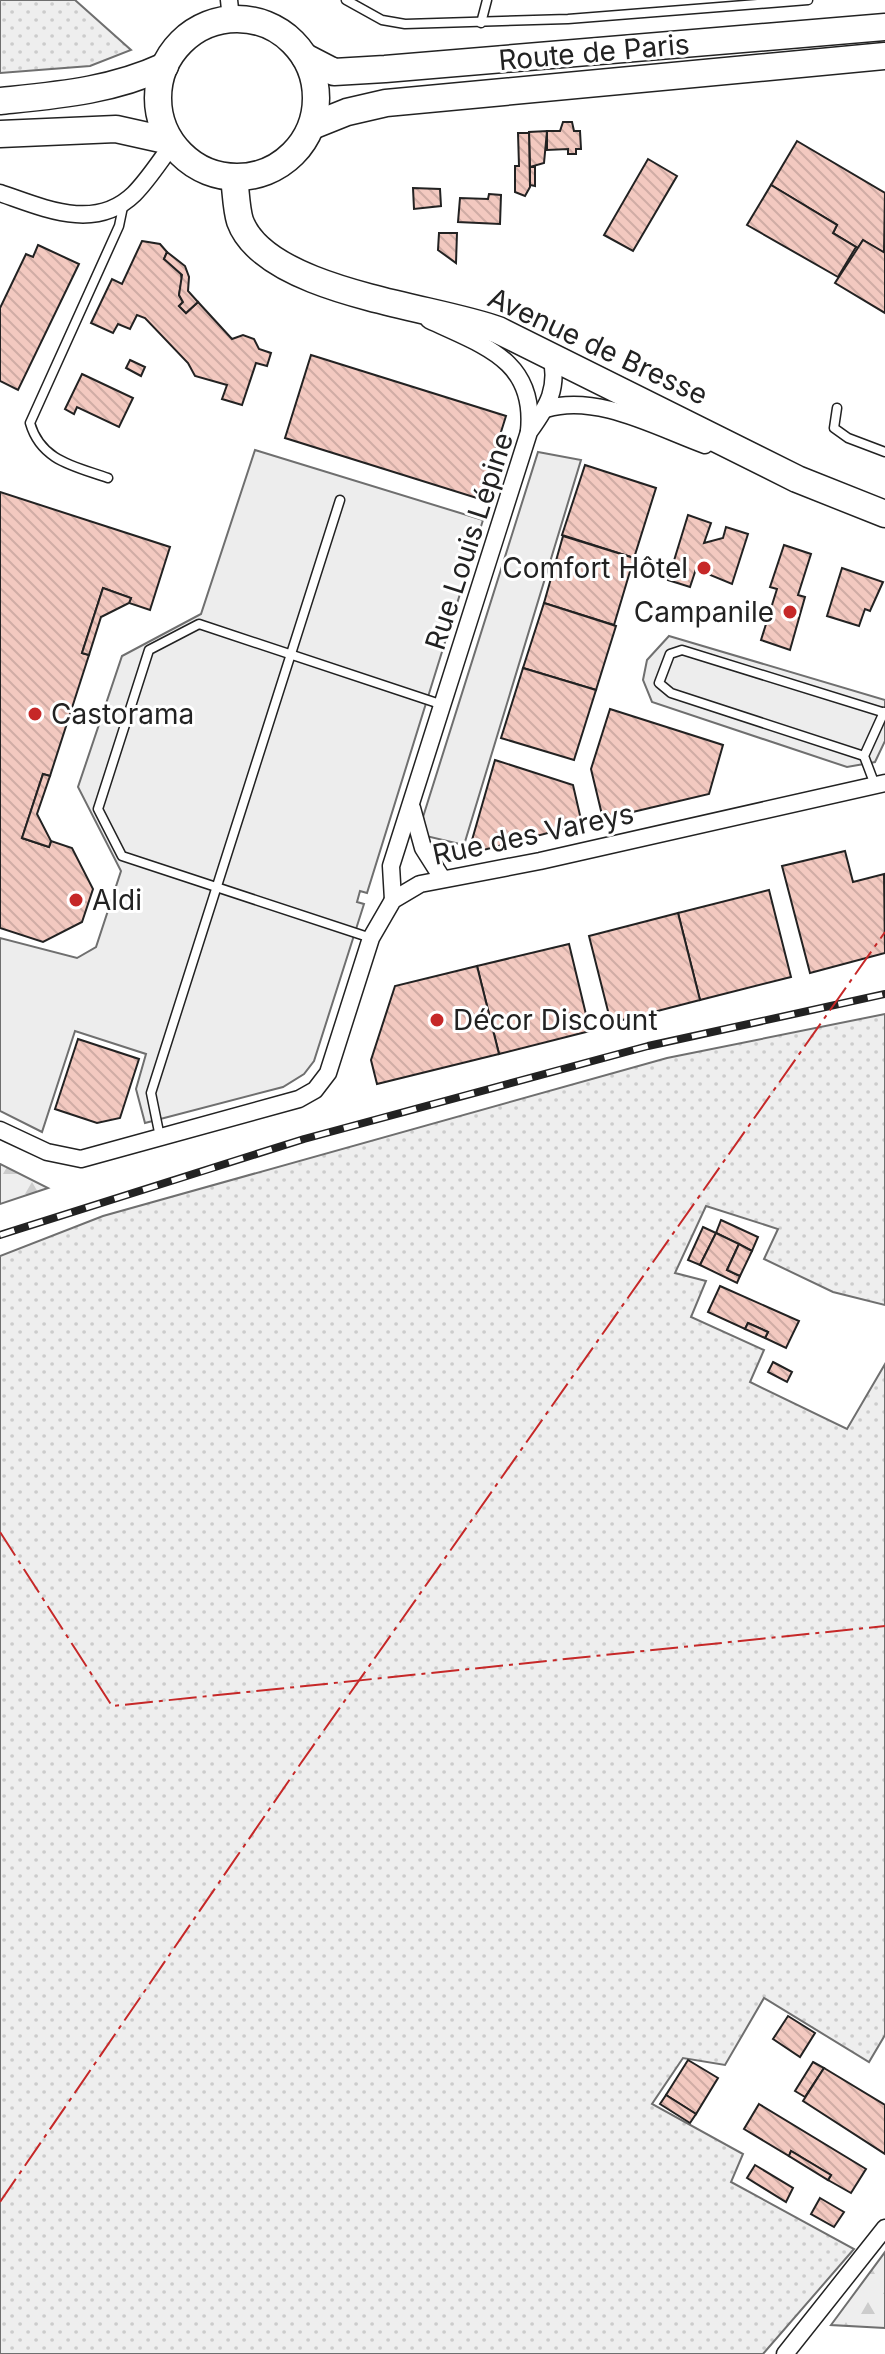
<svg xmlns="http://www.w3.org/2000/svg" width="885" height="2354" viewBox="0 0 885 2354" font-family="Inter,sans-serif">
	<style>
		.grass { fill: url(#grass-dots); stroke: #6f6f6f; stroke-width: 2 }
		.forest { fill: url(#forest-firs); stroke: #6f6f6f; stroke-width: 2 }
		.parking { fill: #ededed; stroke: #6f6f6f; stroke-width: 2 }
		.building { fill: url(#building-back-hatch); stroke: #222; stroke-width: 2 }
		.lines { fill: none; stroke-linecap: round; stroke-linejoin: round }
		.lane-casing { stroke: #222; stroke-width: 11 }
		.street-casing { stroke: #222; stroke-width: 19 }
		.primary-casing { stroke: #222; stroke-width: 29 }
		.lane { stroke: #fff; stroke-width: 8 }
		.street { stroke: #fff; stroke-width: 16 }
		.primary { stroke: #fff; stroke-width: 26 }
		.rail-casing { stroke: #222; stroke-width: 8 }
		.rail { stroke: #fff; stroke-width: 5; stroke-dasharray: 15; stroke-linecap: butt }
		.power { stroke: #c62828; stroke-width: 2; stroke-dasharray: 28 6 4 6; stroke-linecap: butt }
		.poi-dot { fill: #c62828; stroke: #fff; stroke-width: 3 }
		.labels { text-anchor: middle; dominant-baseline: central; stroke-width: 6; stroke-linejoin: round; paint-order: stroke }
		.street-label { font-size: 28px; fill: #222; stroke: #fff }
		.poi-label { font-size: 28px; fill: #222; stroke: #fff; text-anchor: start }
	</style>
	<defs>
		<pattern id="grass-dots" width="8" height="8" patternUnits="userSpaceOnUse" patternTransform="scale(2)"><rect width="8" height="8" fill="#eee"/><path d="M2 2h.1M6 6h.1" fill="none" stroke="#ccc" stroke-width="1.8" stroke-linecap="round"/></pattern>
		<pattern id="forest-firs" width="22" height="20" patternUnits="userSpaceOnUse" patternTransform="scale(2)"><rect width="22" height="20" fill="#eee"/><path d="M5 1l3.5 6h-7zM16 11l3.5 6h-7z" fill="#ccc"/></pattern>
		<pattern id="building-back-hatch" width="6" height="6" patternUnits="userSpaceOnUse" patternTransform="scale(2)"><rect width="6" height="6" fill="#f3c9c0"/><path d="M-1 5l2 2M0 0l6 6M5-1l2 2" fill="none" stroke="#d0aca5"/></pattern>
	</defs>
	<rect width="100%" height="100%" fill="#fff"/>
	<g class="grass">
		<polygon points="0,0 75,0 131,50 90,66 0,73"/>
		<polygon points="885,1014 885,1305 833,1292 764,1259 778,1229 706,1206 675,1273 706,1281 691,1317 764,1350 750,1382 847,1429 885,1364 885,2035 869,2062 764,1998 725,2065 683,2058 652,2104 743,2154 731,2182 854,2249 763,2354 0,2354 0,1256 103,1216 667,1058"/>
	</g>
	<g class="forest">
		<polygon points="0,1164 48,1188 0,1204"/>
		<polygon points="885,2252 885,2328 831,2325"/>
	</g>
	<g class="parking">
		<polygon points="255,450 483,520 367,893 360,891 357,902 364,904 314,1061 304,1074 283,1087 145,1123 136,1089 146,1054 75,1031 42,1132 0,1111 0,938 77,958 96,947 121,871 78,787 122,656 201,614"/>
		<polygon points="538,452 581,460 464,845 426,836 423,817"/>
		<polygon points="669,636 885,700 885,741 875,762 847,767 652,702 643,680 647,660"/>
	</g>
	<g class="building">
		<polygon points="563,122 572,122 574,131 580,131 581,149 576,149 576,154 568,154 568,149 547,150 547,131 560,131"/>
		<polygon points="547,131 544,163 530,167 529,132"/>
		<polygon points="518,133 529,133 530,187 525,196 515,192 515,166 519,166"/>
		<polygon points="797,141 885,193 884,253 863,240 858,248 833,233 837,225 771,185"/>
		<polygon points="648,159 677,176 633,251 604,235"/>
		<polygon points="530,167 535,167 535,186 530,185"/>
		<polygon points="771,185 837,225 833,233 856,247 838,277 747,225"/>
		<polygon points="413,188 440,189 441,206 414,209"/>
		<polygon points="489,194 501,195 500,224 458,222 460,198 488,199"/>
		<polygon points="439,233 457,233 456,263 438,250"/>
		<polygon points="863,240 885,253 885,313 835,283"/>
		<polygon points="142,241 160,244 167,252 164,259 180,270 182,279 179,295 183,302 179,306 186,313 198,302 232,339 243,335 254,339 259,349 271,353 267,366 256,363 242,405 222,399 227,385 195,376 188,363 145,318 137,315 130,329 118,324 113,333 91,323 112,279 122,284"/>
		<polygon points="38,245 79,264 18,390 0,381 0,308 26,254 33,257"/>
		<polygon points="167,252 185,266 189,277 188,291 198,302 186,313 179,306 183,302 179,295 182,275 164,259"/>
		<polygon points="311,355 506,416 480,499 285,438"/>
		<polygon points="130,360 145,367 141,376 126,368"/>
		<polygon points="82,374 133,398 119,427 77,407 74,414 65,409"/>
		<polygon points="585,465 656,488 634,558 562,535"/>
		<polygon points="0,492 170,547 150,610 129,603 131,598 103,588 82,653 89,655 50,776 43,774 22,838 49,847 51,841 72,848 93,889 82,922 43,942 0,928"/>
		<polygon points="688,515 711,523 704,543 723,538 726,527 748,534 732,584 696,569 690,587 668,580"/>
		<polygon points="563,536 634,558 614,625 544,603"/>
		<polygon points="784,545 811,554 798,595 805,597 790,650 761,640 777,589 770,587"/>
		<polygon points="842,568 883,582 870,611 865,609 859,626 827,616"/>
		<polygon points="103,588 131,598 129,603 101,617 89,655 82,653"/>
		<polygon points="544,603 616,626 596,690 523,668"/>
		<polygon points="523,668 596,690 574,760 501,738"/>
		<polygon points="610,709 723,745 709,794 603,819 591,769"/>
		<polygon points="495,760 573,785 582,824 468,854"/>
		<polygon points="43,774 50,776 37,814 51,841 49,847 22,838"/>
		<polygon points="845,851 853,882 884,874 885,953 810,973 782,866"/>
		<polygon points="769,890 791,977 700,1000 678,913"/>
		<polygon points="678,913 700,1000 611,1023 589,936"/>
		<polygon points="569,944 590,1031 499,1054 477,966"/>
		<polygon points="477,966 499,1054 377,1084 371,1060 395,986"/>
		<polygon points="78,1039 139,1059 120,1118 97,1123 55,1109"/>
		<polygon points="721,1220 758,1237 752,1251 716,1233"/>
		<polygon points="703,1227 716,1233 700,1265 688,1260"/>
		<polygon points="716,1233 739,1244 727,1270 740,1276 737,1283 700,1265"/>
		<polygon points="739,1244 752,1251 740,1276 727,1270"/>
		<polygon points="720,1286 799,1321 786,1348 765,1338 768,1332 748,1323 745,1329 708,1312"/>
		<polygon points="748,1323 768,1332 765,1338 745,1329"/>
		<polygon points="773,1362 792,1372 787,1382 768,1372"/>
		<polygon points="788,2016 815,2033 800,2057 773,2039"/>
		<polygon points="688,2060 718,2078 696,2114 666,2095"/>
		<polygon points="813,2062 824,2068 805,2097 795,2091"/>
		<polygon points="824,2068 885,2105 885,2154 803,2101"/>
		<polygon points="666,2095 696,2114 690,2123 660,2104"/>
		<polygon points="759,2104 866,2169 851,2193 828,2180 831,2175 791,2151 789,2156 744,2129"/>
		<polygon points="791,2151 831,2175 828,2180 789,2156"/>
		<polygon points="755,2165 793,2188 786,2202 747,2178"/>
		<polygon points="820,2198 844,2212 834,2227 811,2214"/>
	</g>
	<g class="lines">
		<g class="lane-casing">
			<g id="lane">
				<polyline points="346,0 382,20 405,24 568,19 808,0"/>
				<polyline points="481,23 487,0"/>
				<polyline points="837,408 834,428 848,438 885,452"/>
				<path d="M 108,478 C 74,466 41,461 30,423 L 119,226 L 124,202"/>
				<polyline points="864,756 671,693 659,683 670,654 682,650 882,712"/>
				<polyline points="875,785 864,756 884,712"/>
				<polyline points="371,938 122,856 98,809 149,650 199,624 443,705"/>
				<polyline points="160,1137 151,1093 340,500"/>
			</g>
		</g>
		<g class="street-casing">
			<g id="street">
				<polyline points="229,0 231,19"/>
				<path d="M 0,193 C 44,208 95,232 134,194 C 148,180 160,161 172,145"/>
				<path d="M 429,320 C 484,346 536,360 529,431"/>
				<path d="M 546,409 C 596,393 658,428 705,445"/>
				<polyline points="412,808 423,848 442,878"/>
				<path d="M 393,900 L 391,866 L 529,432 C 548,406 559,388 551,355"/>
				<polyline points="0,1130 47,1152 81,1159 299,1099 315,1090 328,1073 371,938 393,900 420,884 540,861 885,783"/>
				<polyline points="785,2354 885,2228"/>
			</g>
		</g>
		<g class="primary-casing">
			<g id="primary">
				<circle cx="237" cy="98" r="79"/>
				<polyline points="305,57 334,72 385,69 885,27"/>
				<path d="M 0,101 C 58,95 111,91 165,66"/>
				<polyline points="312,126 347,112 386,103 885,56"/>
				<polyline points="0,134 116,129 170,141"/>
				<path d="M 234,178 C 236,191 236,208 240,221 C 266,292 433,306 498,330 L 797,479 L 885,514"/>
			</g>
		</g>
		<use href="#lane" class="lane"/>
		<use href="#street" class="street"/>
		<use href="#primary" class="primary"/>
		<g class="rail-casing">
			<polyline id="rail" points="0,1235 304,1139 648,1046 885,994"/>
		</g>
		<use href="#rail" class="rail"/>
		<g class="power">
			<polyline points="0,1532 112,1706 885,1626"/>
			<polyline points="0,2202 301,1763 885,932"/>
		</g>
	</g>
	<g class="poi-dot">
		<circle cx="704" cy="568" r="8"/>
		<circle cx="790" cy="612" r="8"/>
		<circle cx="35" cy="714" r="8"/>
		<circle cx="76" cy="900" r="8"/>
		<circle cx="437" cy="1020" r="8"/>
	</g>
	<g class="labels">
		<g class="street-label">
			<text transform="translate(594 52) rotate(-5)">Route de Paris</text>
			<text transform="translate(598 346) rotate(25)">Avenue de Bresse</text>
			<text transform="translate(469 541) rotate(-72)">Rue Louis Lépine</text>
			<text transform="translate(533 834) rotate(-12)">Rue des Vareys</text>
		</g>
		<g class="poi-label">
			<text x="688" y="568" text-anchor="end">Comfort Hôtel</text>
			<text x="774" y="612" text-anchor="end">Campanile</text>
			<text x="51" y="714">Castorama</text>
			<text x="92" y="900">Aldi</text>
			<text x="453" y="1020">Décor Discount</text>
		</g>
	</g>
</svg>
